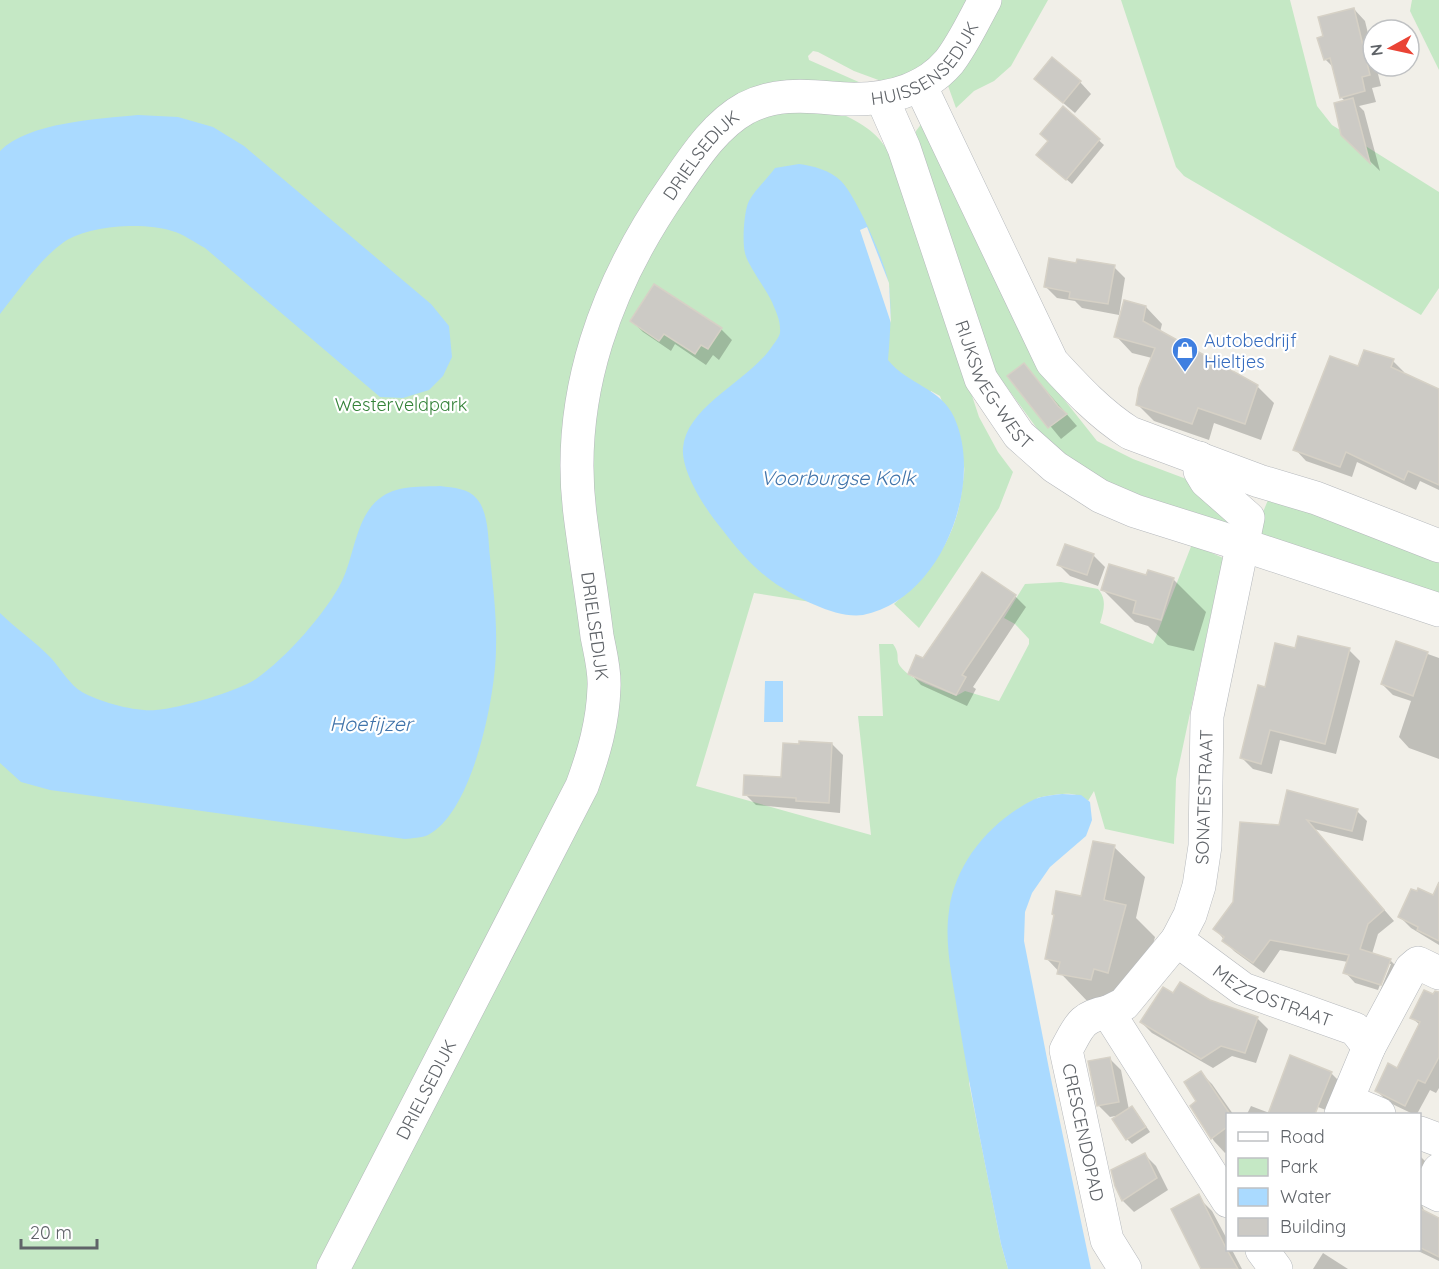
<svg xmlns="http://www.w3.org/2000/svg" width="1439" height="1269" viewBox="0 0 1439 1269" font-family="Quicksand,sans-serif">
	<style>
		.green { fill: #c5e8c5 }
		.water { fill: #aadaff }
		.pier { fill: #f1efe8 }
		.shadow { fill: #0003 }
		.building { fill: #cccac5; stroke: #d6d1c6; stroke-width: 1.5 }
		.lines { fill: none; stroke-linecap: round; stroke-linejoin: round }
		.minor-casing { stroke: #b5b8bc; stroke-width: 34 }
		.minor { stroke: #fff; stroke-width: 33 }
		.labels { text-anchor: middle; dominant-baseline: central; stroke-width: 4.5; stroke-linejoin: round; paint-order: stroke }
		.street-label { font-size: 18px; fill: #5f6368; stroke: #fff }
		.shop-label { font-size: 18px; fill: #366cbe; stroke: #fff; text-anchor: start }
		.park-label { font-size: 18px; fill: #348238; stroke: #fff }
		.water-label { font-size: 20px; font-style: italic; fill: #4174aa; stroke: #fff }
	</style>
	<rect width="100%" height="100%" fill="#f1efe8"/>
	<g class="green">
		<path d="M 0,0 L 972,0 L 929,64 L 892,85 L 854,71 L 818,52 L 813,51 L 808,56 L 809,60 L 870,87 L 840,113 C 871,128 880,135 896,165 L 979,417 L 998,452 L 1013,472 L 999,508 L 919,628 L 894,604 C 931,572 957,538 962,488 C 963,481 965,473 964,466 C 961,446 947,416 940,396 L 931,391 L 842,607 L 754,593 L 696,786 L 871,835 L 858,716 L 883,716 L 879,644 L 893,644 C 901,655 895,658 900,666 C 911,681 938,688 956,696 L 965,691 L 999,701 L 1029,644 L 1029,639 L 1015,624 L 1004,618 L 1025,584 L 1061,582 L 1098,589 C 1107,599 1104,610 1100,623 L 1153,644 L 1192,544 L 1223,558 L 1176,779 L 1174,844 L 1105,829 L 1094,791 L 1088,801 C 1073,789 1054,795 1037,798 L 969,1083 L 1001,1244 L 1008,1269 L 0,1269 Z"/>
		<polygon points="996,0 1048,0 1011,66 994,81 974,91 956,108 947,83"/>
		<polygon points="1121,0 1290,0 1317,106 1332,125 1439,192 1439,288 1421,315 1184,176 1176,167"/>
		<polygon points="1412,0 1439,0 1439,70 1410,11"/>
		<polygon points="922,123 1051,383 1097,441 1133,459 1197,483 1236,527 1137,494 1099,478 1064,456 1041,434 993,368 915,139 916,131"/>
		<polygon points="1268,500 1439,554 1439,593 1263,538 1258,524"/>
	</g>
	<g class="water">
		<path d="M 138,115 L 178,117 L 213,127 L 244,146 L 431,304 L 449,326 L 452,357 L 443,376 L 429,390 L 403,398 L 380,397 L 205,248 C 194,242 183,234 172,231 C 144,222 89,225 64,242 C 39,260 19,290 0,314 L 0,151 C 29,122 98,119 138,115 Z"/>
		<path d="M 799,164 C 813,166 830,170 841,181 C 856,196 887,265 889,286 C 892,311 890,335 888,360 C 907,384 941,388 954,417 C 985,484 941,600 863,615 C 837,619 798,598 776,584 C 755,570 736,548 721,528 C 706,510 681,472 683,448 C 687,405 750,381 773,345 C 776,341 779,337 780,333 C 781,321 776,312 772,302 C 766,289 747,264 745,253 C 742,243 744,210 749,201 C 755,190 767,179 775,168 Z"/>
		<path d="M 440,486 C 454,488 468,488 477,499 C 489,513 488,540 490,557 C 493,587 497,618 496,648 C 496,695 473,812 428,835 C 422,838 412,838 405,839 L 50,790 L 21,782 L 0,763 L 0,613 C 16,629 36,642 51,658 C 60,668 70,685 82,692 C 100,702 135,712 156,710 C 180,708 236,692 256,679 C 286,658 326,613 342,581 C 355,554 356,513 383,496 C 400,485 421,487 440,486 Z"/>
		<polygon points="765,681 783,681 783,722 764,722"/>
		<path d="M 1062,794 L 1081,795 L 1090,802 L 1092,820 L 1086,836 L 1050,867 L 1032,893 L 1025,912 L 1024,941 L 1051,1079 L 1091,1269 L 1008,1269 L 1001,1244 C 986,1168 970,1092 958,1015 C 953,981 944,945 949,911 C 955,862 992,820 1035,799 C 1043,796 1053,795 1062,794 Z"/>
	</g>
	<polygon class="pier" points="867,227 889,283 891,323 860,230"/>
	<g class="shadow">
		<polygon points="1354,9 1365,21 1373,54 1373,66 1376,66 1381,86 1372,88 1376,102 1359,106 1364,111 1380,171 1343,135 1346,102 1341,97 1335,69 1325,59 1325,37"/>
		<polygon points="1080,82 1091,94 1075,113 1048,90"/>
		<polygon points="1063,108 1104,145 1072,184 1043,160"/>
		<polygon points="1077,265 1114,267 1125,278 1119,315 1082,308 1075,301 1057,298 1046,287"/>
		<polygon points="1146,307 1162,324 1160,332 1257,386 1274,403 1261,440 1214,423 1209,440 1154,421 1137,404 1152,358 1132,353 1116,336"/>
		<polygon points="632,321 721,329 732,340 719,360 713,355 706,365 675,344 671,351 643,332"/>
		<polygon points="1393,361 1404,372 1404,374 1439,397 1439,490 1420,481 1416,490 1357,462 1352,477 1306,461 1295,449 1359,368"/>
		<polygon points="1024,365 1077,426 1061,439 1009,376"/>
		<polygon points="1093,555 1105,567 1098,586 1070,576 1059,565"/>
		<polygon points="1147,577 1173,579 1206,612 1194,651 1168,645 1148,626 1135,622 1103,590"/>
		<polygon points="1015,596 1026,607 973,687 976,689 967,706 921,685 910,673 924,660"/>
		<polygon points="1397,643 1439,658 1439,759 1409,748 1399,737 1411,701 1393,695 1382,684"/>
		<polygon points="1296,649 1349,650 1360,661 1336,754 1280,740 1272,774 1253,769 1242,758 1266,689"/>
		<polygon points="832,744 843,755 840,813 756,805 745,794 782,779"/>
		<polygon points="1288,792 1357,811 1367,821 1363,841 1314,829 1394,921 1378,934 1372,954 1390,960 1401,971 1392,994 1380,991 1391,964 1388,964 1378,990 1355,983 1345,972 1348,962 1280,950 1264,973 1234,951 1215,929 1234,903 1280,827"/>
		<polygon points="1114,847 1145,877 1136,918 1155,937 1138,1002 1089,1003 1047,959"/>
		<polygon points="1439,895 1439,945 1411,928 1400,917"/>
		<polygon points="1174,995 1210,1001 1258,1019 1268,1029 1256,1063 1232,1056 1213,1068 1152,1033 1141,1022"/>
		<polygon points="1439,999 1439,1088 1436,1093 1430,1090 1417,1114 1413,1114 1388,1102 1377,1091 1398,1070 1420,1025 1412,1018"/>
		<polygon points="1110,1059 1121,1070 1129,1110 1132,1108 1137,1113 1150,1132 1132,1144 1127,1139 1121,1115 1110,1117 1099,1106 1089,1063"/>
		<polygon points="1201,1073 1212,1084 1233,1114 1228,1114 1228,1151 1225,1153 1214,1141 1192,1106 1199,1102"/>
		<polygon points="1331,1073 1342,1084 1331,1112 1292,1097"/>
		<polygon points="1251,1106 1272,1114 1247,1114"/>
		<polygon points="1145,1155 1156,1166 1168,1190 1134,1212 1123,1201 1116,1186"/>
		<polygon points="1420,1156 1432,1168 1421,1203 1425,1213 1439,1220 1439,1261 1416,1250 1420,1250"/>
		<polygon points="1200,1199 1212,1211 1228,1241 1228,1250 1232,1250 1242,1269 1203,1269"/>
		<polygon points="1323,1253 1348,1269 1313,1269"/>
	</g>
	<g class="building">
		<polygon points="1354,8 1370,75 1362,77 1365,91 1340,98 1330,58 1324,60 1317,38 1323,36 1318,17"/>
		<polygon points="1052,57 1081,81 1063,103 1034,79"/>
		<polygon points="1353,98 1370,163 1341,135 1334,103"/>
		<polygon points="1063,106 1100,139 1066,180 1036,155 1048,141 1040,134"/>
		<polygon points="1049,258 1076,263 1077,259 1115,265 1108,304 1069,298 1070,292 1044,287"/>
		<polygon points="654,284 722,328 708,349 701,345 695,354 664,334 659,341 630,321"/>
		<polygon points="1124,300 1146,306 1143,321 1258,385 1245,424 1198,408 1192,424 1136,405 1139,388 1155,348 1114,337"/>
		<polygon points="1364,350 1394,359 1391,367 1439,389 1439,485 1408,471 1404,480 1346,452 1340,467 1293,450 1330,356 1358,366"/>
		<polygon points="1024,363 1058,406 1067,414 1048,428 1007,376"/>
		<polygon points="1065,544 1094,554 1087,575 1057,565"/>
		<polygon points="1109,564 1146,575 1148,570 1174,578 1161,620 1133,613 1136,601 1101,590"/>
		<polygon points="982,572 1016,595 962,675 966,677 956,695 908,674 916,655 923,658"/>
		<polygon points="1298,636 1350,648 1325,744 1270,730 1261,764 1240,758 1258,685 1265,687 1275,643 1295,648"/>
		<polygon points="1396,641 1428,652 1413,696 1381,684"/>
		<polygon points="799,741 832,743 829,803 796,801 796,798 743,795 744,775 781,777 783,743 799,744"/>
		<polygon points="1287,790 1358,809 1352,831 1307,820 1384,910 1368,924 1360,949 1391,959 1381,985 1343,973 1349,955 1270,940 1253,963 1222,941 1224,937 1213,929 1233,902 1240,822 1279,825"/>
		<polygon points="1093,841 1115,845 1104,900 1126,905 1108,973 1094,969 1091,980 1057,974 1060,962 1045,959 1054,915 1052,914 1056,891 1081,896"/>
		<polygon points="1439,882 1439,941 1417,930 1418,927 1398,917 1411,889 1417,891 1418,888 1433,895"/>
		<polygon points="1180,982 1210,1000 1258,1017 1245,1053 1221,1046 1201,1059 1140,1022 1163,987 1173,993"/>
		<polygon points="1424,990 1433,994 1435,991 1439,992 1439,1057 1425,1083 1418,1080 1405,1106 1375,1091 1388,1063 1397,1068 1420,1022 1410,1018"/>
		<polygon points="1290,1055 1332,1072 1315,1114 1268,1114"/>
		<polygon points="1110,1057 1119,1102 1097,1106 1088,1061"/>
		<polygon points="1201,1071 1230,1114 1227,1114 1227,1127 1211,1139 1190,1106 1196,1101 1184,1082"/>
		<polygon points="1132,1106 1146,1127 1126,1140 1112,1119"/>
		<polygon points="1145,1153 1157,1178 1122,1201 1115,1186 1111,1170"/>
		<polygon points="1199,1194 1227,1250 1238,1269 1201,1269 1171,1209"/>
		<polygon points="1419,1208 1439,1218 1439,1257 1419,1247"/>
	</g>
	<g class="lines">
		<g class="minor-casing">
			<g id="minor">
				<path d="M 920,85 L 1052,362 C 1076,388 1100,414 1130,433 L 1259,481 L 1316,498 L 1439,546"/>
				<path id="s1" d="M 882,98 L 904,148 L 981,379 L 1019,435 L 1055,467 L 1100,496 L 1135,511 L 1243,545 L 1439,610"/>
				<polyline points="1199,458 1200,471 1206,481 1248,518 1207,716 1205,846 1199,886 1190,915 1177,940 1124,1004 1108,1012 1228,1201"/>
				<path id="s2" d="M 1177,940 L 1243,989 L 1355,1029 L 1369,1047"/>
				<path id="s3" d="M 1108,1012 C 1080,1017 1079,1027 1066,1050 L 1107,1240 L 1125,1269"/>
				<polyline points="1348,1101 1379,1114"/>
				<polyline points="1341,1114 1369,1047 1411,969 1418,963 1439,973"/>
				<polyline points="1420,1133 1439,1140"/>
				<polyline points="1439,1170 1429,1190 1439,1195"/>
				<polyline points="1262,1250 1276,1269"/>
				<path id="s4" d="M 333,1269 L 582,786 C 594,753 603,722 604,687 C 605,670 600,652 597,636 C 592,595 585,555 580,514 C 565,395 607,283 674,187 C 694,158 715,125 746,108 C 773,94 802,95 831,98 C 873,102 920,96 949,62 C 963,44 974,20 985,0"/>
			</g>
		</g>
		<use href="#minor" class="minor"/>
	</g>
	<defs>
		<g id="shop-pin" transform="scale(1.35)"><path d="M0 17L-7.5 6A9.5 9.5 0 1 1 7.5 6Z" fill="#3f7fe0" stroke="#fff"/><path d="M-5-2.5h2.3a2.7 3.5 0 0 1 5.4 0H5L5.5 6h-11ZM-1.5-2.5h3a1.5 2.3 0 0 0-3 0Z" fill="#fff"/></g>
	</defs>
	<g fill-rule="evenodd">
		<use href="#shop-pin" x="1185" y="350"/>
	</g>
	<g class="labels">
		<g class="street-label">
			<text stroke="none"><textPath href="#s4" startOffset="1470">HUISSENSEDIJK</textPath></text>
			<text stroke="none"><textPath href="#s4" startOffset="1210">DRIELSEDIJK</textPath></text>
			<text stroke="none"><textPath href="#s1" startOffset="309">RIJKSWEG-WEST</textPath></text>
			<text transform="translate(595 626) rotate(82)">DRIELSEDIJK</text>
			<text transform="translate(1204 797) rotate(-88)">SONATESTRAAT</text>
			<text stroke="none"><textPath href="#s2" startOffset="112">MEZZOSTRAAT</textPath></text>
			<text stroke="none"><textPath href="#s4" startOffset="202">DRIELSEDIJK</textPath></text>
			<text stroke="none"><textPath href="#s3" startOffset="144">CRESCENDOPAD</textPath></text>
		</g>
		<g class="shop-label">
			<text x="1204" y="340">Autobedrijf<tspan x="1204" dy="21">Hieltjes</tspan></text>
		</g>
		<g class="park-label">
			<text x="401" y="404">Westerveldpark</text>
		</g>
		<g class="water-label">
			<text x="838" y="477">Voorburgse Kolk</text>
			<text x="371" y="723">Hoefijzer</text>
		</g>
	</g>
	<rect x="1226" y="1113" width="195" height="138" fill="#ffffff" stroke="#bfc1c3" stroke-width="1.5"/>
	<rect x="1238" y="1132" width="30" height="9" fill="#ffffff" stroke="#bfc1c3" stroke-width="1.5"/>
	<text x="1280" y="1143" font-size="18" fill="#5f6368">Road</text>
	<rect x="1238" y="1158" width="30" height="18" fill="#c5e8c5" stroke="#bfc1c3" stroke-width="1.5"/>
	<text x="1280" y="1173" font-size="18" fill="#5f6368">Park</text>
	<rect x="1238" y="1188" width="30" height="18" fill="#aadaff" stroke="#bfc1c3" stroke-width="1.5"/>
	<text x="1280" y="1203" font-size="18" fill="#5f6368">Water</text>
	<rect x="1238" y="1218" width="30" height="18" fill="#cccac5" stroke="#bfc1c3" stroke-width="1.5"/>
	<text x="1280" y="1233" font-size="18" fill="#5f6368">Building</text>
	<g transform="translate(1391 48) rotate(262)"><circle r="28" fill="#ffffff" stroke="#bfc1c3" stroke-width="1.5"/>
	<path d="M0-4.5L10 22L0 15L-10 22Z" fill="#ea4335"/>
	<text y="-9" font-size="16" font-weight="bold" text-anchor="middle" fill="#5f6368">N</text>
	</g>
	<path d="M21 1239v9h76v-9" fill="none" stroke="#5f6368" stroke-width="3"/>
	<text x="30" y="1239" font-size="18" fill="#5f6368" stroke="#ffffff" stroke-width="4.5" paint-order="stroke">20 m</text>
</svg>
